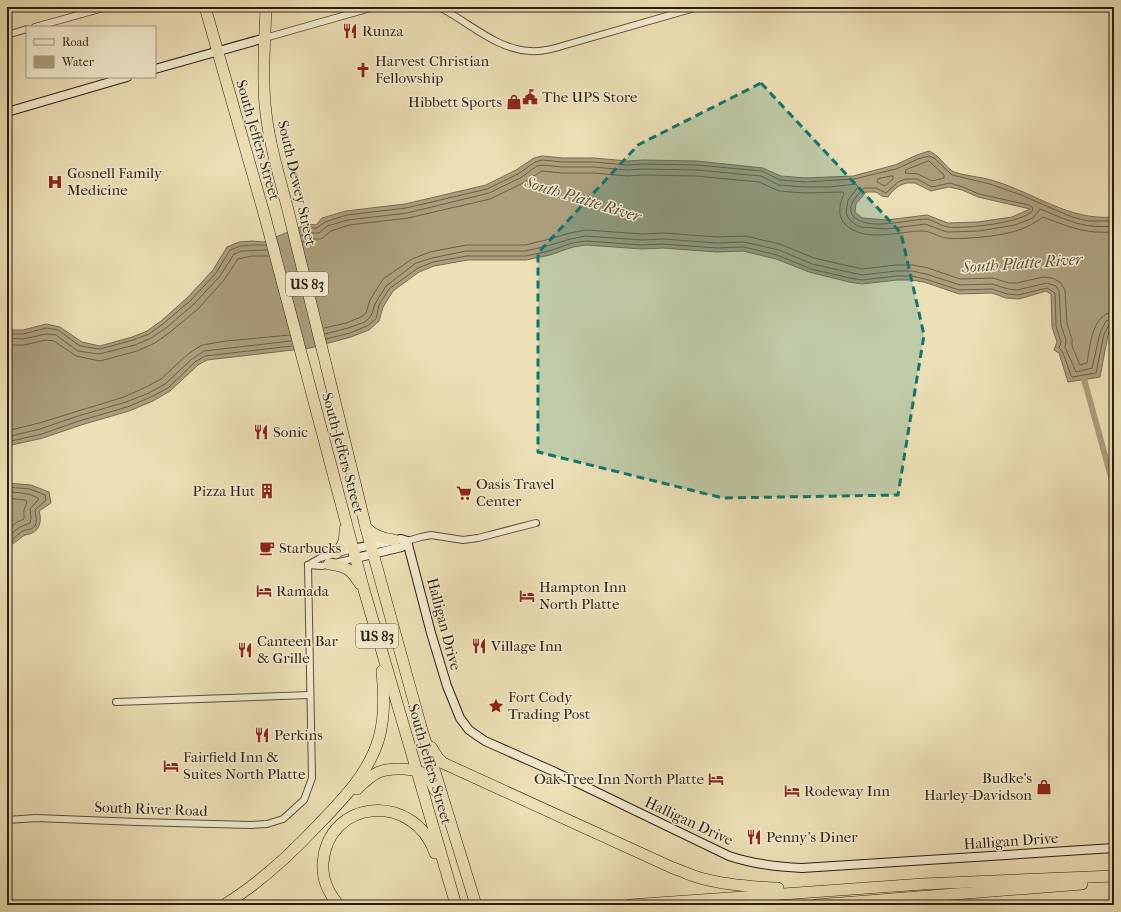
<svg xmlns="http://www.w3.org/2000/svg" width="1121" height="912" viewBox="0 0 1121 912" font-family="'IM FELL French Canon',serif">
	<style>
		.water { fill: #ac9e7d; stroke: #796b51; fill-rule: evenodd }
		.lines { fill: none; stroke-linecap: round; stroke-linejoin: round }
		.shore { stroke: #6c5e46; stroke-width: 1 }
		.canal { stroke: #ac9e7d; stroke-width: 6 }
		.street-casing { stroke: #5d4e39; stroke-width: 8 }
		.secondary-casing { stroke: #2d1e0f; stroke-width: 10 }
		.highway-casing { stroke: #2d1e0f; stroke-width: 12 }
		.street { stroke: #f3ebd0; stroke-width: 6 }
		.secondary { stroke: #f3ebd0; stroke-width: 8 }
		.highway { stroke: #ede0b6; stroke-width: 11 }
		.marked { fill: #0f766e; fill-opacity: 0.2; stroke: #0f766e; stroke-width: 3; stroke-dasharray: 8 5; stroke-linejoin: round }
		.labels { text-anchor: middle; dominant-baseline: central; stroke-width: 3; stroke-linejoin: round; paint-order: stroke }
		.shield { fill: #f3ebd0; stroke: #685c49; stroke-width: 1 }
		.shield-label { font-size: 14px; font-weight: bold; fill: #2d1e0f }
		.poi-label { font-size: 15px; fill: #2d1e0f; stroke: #f3ebd0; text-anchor: start }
		.street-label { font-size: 15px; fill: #2d1e0f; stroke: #f3ebd0 }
		.water-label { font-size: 16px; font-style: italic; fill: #594b36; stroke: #f3ebd0 }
	</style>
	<rect width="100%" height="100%" fill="#ede0b6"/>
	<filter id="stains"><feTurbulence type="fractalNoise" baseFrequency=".005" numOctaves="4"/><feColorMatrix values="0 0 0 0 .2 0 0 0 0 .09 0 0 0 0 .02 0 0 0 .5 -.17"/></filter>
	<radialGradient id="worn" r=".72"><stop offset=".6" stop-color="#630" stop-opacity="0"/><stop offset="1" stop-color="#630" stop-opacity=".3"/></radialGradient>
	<g class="water">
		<path d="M 929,151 C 940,156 943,164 952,171 C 959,175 982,177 991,180 C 1034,192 1068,221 1114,217 L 1114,324 L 1108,335 L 1100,377 L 1068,382 L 1059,353 L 1054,350 L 1057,342 L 1052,327 L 1051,294 L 1046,291 L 1019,299 L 1006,298 L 992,293 L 959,294 L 924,282 L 911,280 L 897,280 L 862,284 L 849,282 L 809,272 L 776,259 L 743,251 L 717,252 L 663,248 L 642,249 L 586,245 L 573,247 L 550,255 L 526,260 L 468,260 L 434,266 L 419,272 L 393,291 L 383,307 L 379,321 L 369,330 L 351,337 L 310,348 L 207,360 L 198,365 L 170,391 L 153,401 L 129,411 L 81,425 L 43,438 L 7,446 L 7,328 L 11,330 L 23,330 L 46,324 L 60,327 L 82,342 L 100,346 L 132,337 L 147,331 L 161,321 L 188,297 L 213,270 L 227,247 L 239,242 L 252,241 L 264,242 L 307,224 L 316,225 L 322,218 L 346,211 L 405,204 L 486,185 L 516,170 L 534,158 L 542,156 L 563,158 L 594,158 L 628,161 L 643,160 L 697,161 L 763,168 L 781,176 L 805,178 L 853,176 L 895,165 L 917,155 ZM 907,183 L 915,183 L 931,191 L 949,187 L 962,190 L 978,197 L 1030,209 L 1012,217 L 978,222 L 948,223 L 927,215 L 887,220 L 862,218 L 855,212 L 856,204 L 866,192 L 876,192 L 882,196 L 888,197 C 893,190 898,185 907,183 Z"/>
		<path d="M 7,483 L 31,485 L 49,492 L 51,503 L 39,511 C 42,519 40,530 32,533 C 29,535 26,534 23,536 C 18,540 13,545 7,546 Z"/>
	</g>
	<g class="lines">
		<g class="shore">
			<polygon points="929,161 944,175 944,178 932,181 918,174 905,173 906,170"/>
			<polygon points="891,176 893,176 893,179 885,186 877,182 878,179"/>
			<path d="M 906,179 L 917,179 L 932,187 L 950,183 L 963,187 L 979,194 L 1029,205 L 1032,207 L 1033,210 C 1025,223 963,229 948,227 C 940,226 932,219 925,219 C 906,220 869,231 854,217 C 845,208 857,195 864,188 L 876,188 L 886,193 L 898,182 Z"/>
			<polyline points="300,231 308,228 317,228 325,222 347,215 406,208 487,189 518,174 535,162 542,160 562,162 594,162 627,165 643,164 697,165 762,171 780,180 805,182 854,179 896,169 918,159 929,156 934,158 952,175 990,184 1021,195 1072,217 1088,221 1114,221"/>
			<path d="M 301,236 L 308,233 L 319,233 L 327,226 L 348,220 L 407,213 L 489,193 L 520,178 L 537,166 L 543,165 L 562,167 L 594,167 L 627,170 L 643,169 L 697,170 L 761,176 L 779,185 L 804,187 L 830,187 L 856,184 L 858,187 L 848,200 L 846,213 L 849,219 L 856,225 L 861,227 L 887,229 L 925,224 L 947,232 L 979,231 L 1015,225 L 1033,218 L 1040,209 C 1068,220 1082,229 1114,226"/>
			<path d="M 302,242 L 309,239 L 321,239 L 331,231 L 349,225 L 408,218 L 490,199 L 523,183 L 540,172 L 543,171 L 562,173 L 594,173 L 627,176 L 644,175 L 696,176 L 759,182 L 779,191 L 805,193 L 843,192 L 844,194 C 840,202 837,215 844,223 C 863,244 899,231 923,231 C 930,231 939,237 946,238 C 963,240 1000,236 1016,231 C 1026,228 1035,223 1043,217 C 1070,227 1084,234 1114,232"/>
			<path d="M 324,328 L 346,323 L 361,317 L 366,313 L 370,300 L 383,279 L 412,259 L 430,252 L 445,249 L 467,245 L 525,245 L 546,240 L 570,233 L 586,230 L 642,234 L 664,233 L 717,237 L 745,236 L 780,244 L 814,258 L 862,269 L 896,265 L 913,265 L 928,268 L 960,279 L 993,278 L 1009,283 L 1017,283 L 1043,277 L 1052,278 L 1060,282 L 1065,290 L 1067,324 L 1072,339 L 1072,346 L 1080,365 L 1087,363 C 1090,346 1092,313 1114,312"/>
			<polyline points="7,332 11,334 23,334 46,328 58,330 80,346 100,349 133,340 149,334 163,324 191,300 216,273 230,250 240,246 252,245 266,245"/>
			<polyline points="325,334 348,328 365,322 371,316 375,304 386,286 416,263 432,258 466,251 525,251 547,246 571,239 585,236 642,240 663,239 717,243 744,242 779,250 812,264 862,275 896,271 912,271 926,274 960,285 992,284 1008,289 1017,290 1047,283 1056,286 1059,291 1061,325 1066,340 1065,347 1076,372 1092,368 1100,333 1106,321 1114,318"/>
			<polyline points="7,338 23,339 46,334 56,335 78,351 99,354 135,345 151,338 166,328 194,304 220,276 234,254 242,251 267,250"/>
			<polyline points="326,339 350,333 367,326 376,319 379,305 389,289 418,268 433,262 467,256 526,256 549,251 572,243 586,241 642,245 663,244 717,248 744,247 777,255 811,269 850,278 862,280 896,276 912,276 925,279 959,290 992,289 1007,294 1018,295 1047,288 1055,293 1056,326 1061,342 1059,348 1062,351 1066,361 1071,376 1072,377 1096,373 1104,334 1109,325 1114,323"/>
			<polyline points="7,345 24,345 46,340 54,341 76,356 100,361 137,351 155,343 169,333 198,309 224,280 238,259 252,256 269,256"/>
			<polyline points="7,431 39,423 124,397 146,387 161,379 188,354 202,345 226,341 290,335"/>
			<polyline points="7,437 40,429 78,416 126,402 149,393 165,384 192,359 204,351 291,341"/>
			<polyline points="7,442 42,434 79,421 127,407 151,397 168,388 195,362 205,356 292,346"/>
			<path d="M 7,487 L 30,489 L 45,495 L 46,500 L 35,510 C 35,515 38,520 35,526 C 32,530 27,529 23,531 C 17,534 14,540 7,542"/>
			<path d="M 7,492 C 16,492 32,493 39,499 L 30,509 L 31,518 L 30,523 L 20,527 L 7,537"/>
			<polyline points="7,498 25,500 27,502 24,510 24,519 17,522 7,530"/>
		</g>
		<polyline class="canal" points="1084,379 1114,488"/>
		<g class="street-casing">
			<g id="street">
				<path d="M 439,7 C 469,22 495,49 530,51 C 543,52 556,48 569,44 L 698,7"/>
				<polyline points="35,27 107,7"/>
				<polyline points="7,35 27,29"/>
				<polyline points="265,38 374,7"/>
				<polyline points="407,541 421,537 431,535 463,540 478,538 536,523"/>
				<polyline points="308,565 322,566 356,558"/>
				<polyline points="308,565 320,558 353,549"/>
				<polyline points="116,702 310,695"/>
				<polyline points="7,820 36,818 137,822 251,825 267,824 283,819 304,800 312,778 308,565"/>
			</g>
		</g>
		<g class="secondary-casing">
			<g id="secondary">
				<polyline points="155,69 265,38"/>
				<polyline points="7,112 127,77"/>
				<path d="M 407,541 L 431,633 L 447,686 L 460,718 L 469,730 L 485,741 L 555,772 L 729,856 C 753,864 777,867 802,868 L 1114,848"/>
				<polyline points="353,549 401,539 407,541"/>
				<polyline points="356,558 402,547 407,541"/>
			</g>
		</g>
		<g class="highway-casing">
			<g id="highway">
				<polyline points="205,7 265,217 364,590 456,905"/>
				<path d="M 266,7 C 265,39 262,72 265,104 C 268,139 278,172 287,206 L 366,528 L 421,727 L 476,905"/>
				<path d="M 366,528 C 375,536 383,539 394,540"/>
				<path d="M 336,553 C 344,546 345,540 345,529"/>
				<path d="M 329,564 C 346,566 351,569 360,584"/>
				<path d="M 431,747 L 438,758 L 443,763 L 673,868 C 682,871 690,875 700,878 C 725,885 752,887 778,888"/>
				<path d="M 357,789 C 363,783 370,776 379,772 C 390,767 419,768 428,776 C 431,780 433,786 435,790"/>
				<path d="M 224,905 C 260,883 290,855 319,824 C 343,799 369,773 379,738 C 385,716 384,694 382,671"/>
				<path d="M 339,905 C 328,893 322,879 323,863 C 328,798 414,792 435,853"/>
				<polyline points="630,905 923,884 1114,876"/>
				<polyline points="816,905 1082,884"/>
			</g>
		</g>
		<use href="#street" class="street"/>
		<use href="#secondary" class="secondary"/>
		<use href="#highway" class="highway"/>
	</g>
	<path class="marked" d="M 761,83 L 901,233 L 924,335 L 898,495 L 723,498 L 538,452 L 538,253 L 638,145 Z"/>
	<defs>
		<g id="restaurant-bare" transform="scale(1.2)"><path d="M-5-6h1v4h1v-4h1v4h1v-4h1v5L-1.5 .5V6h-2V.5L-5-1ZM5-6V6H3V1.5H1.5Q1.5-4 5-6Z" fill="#8f2418" stroke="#f3ebd0" stroke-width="2.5" paint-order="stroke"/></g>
		<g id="church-bare" transform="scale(1.2)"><path d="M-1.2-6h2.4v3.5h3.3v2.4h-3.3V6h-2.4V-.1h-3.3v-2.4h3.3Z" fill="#8f2418" stroke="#f3ebd0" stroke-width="2.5" paint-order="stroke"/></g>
		<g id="civic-bare" transform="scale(1.2)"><path d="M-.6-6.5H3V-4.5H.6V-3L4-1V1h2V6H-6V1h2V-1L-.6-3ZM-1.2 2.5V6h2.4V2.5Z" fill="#8f2418" stroke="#f3ebd0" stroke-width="2.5" paint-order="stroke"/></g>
		<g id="shop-bare" transform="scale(1.2)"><path d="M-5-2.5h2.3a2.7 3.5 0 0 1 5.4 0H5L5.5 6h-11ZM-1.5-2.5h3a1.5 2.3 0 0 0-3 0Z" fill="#8f2418" stroke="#f3ebd0" stroke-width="2.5" paint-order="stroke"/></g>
		<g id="hospital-bare" transform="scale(1.2)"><path d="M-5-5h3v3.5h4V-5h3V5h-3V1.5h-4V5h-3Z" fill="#8f2418" stroke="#f3ebd0" stroke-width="2.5" paint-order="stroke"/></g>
		<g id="building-bare" transform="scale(1.2)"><path d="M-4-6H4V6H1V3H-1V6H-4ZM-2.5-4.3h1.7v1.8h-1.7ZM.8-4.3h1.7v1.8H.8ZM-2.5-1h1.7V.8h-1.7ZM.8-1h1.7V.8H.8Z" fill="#8f2418" stroke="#f3ebd0" stroke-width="2.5" paint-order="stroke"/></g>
		<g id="supermarket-bare" transform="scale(1.2)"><path d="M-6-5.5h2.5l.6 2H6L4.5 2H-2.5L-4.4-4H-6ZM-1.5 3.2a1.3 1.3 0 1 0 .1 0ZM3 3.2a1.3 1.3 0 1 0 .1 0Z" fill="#8f2418" stroke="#f3ebd0" stroke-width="2.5" paint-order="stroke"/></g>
		<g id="cafe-bare" transform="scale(1.2)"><path d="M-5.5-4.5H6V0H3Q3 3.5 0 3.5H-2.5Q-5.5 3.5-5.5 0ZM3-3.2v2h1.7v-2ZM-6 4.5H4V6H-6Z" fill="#8f2418" stroke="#f3ebd0" stroke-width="2.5" paint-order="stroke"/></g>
		<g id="hotel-bare" transform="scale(1.2)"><path d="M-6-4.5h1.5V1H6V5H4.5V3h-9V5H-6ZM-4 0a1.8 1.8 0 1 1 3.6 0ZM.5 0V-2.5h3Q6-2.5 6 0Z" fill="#8f2418" stroke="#f3ebd0" stroke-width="2.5" paint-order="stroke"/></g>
		<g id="sight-bare" transform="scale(1.2)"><path d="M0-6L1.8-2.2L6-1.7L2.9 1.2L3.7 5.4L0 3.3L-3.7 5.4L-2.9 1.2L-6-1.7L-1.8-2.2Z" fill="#8f2418" stroke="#f3ebd0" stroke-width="2.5" paint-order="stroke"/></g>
	</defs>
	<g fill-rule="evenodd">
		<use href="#restaurant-bare" x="350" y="31"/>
		<use href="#church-bare" x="363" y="70"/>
		<use href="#civic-bare" x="530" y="97"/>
		<use href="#shop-bare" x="514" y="102"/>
		<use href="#hospital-bare" x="55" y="182"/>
		<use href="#restaurant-bare" x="261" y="432"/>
		<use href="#building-bare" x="267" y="491"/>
		<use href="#supermarket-bare" x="464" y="493"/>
		<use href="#cafe-bare" x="267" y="548"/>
		<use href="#hotel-bare" x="264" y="591"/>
		<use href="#hotel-bare" x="527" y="596"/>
		<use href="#restaurant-bare" x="479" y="646"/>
		<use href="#restaurant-bare" x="245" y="650"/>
		<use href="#sight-bare" x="496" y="706"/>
		<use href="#restaurant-bare" x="262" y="735"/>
		<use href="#hotel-bare" x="171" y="766"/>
		<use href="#hotel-bare" x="716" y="779"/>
		<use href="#shop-bare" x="1044" y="787"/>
		<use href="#hotel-bare" x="792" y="791"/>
		<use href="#restaurant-bare" x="754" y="837"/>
	</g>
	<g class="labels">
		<g class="shield">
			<rect x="286" y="272" width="42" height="24" rx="3"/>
			<rect x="356" y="624" width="42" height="24" rx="3"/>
		</g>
		<g class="shield-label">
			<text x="307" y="284">US 83</text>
			<text x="377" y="636">US 83</text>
		</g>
		<g class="poi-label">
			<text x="362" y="31">Runza</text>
			<text x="375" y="61">Harvest Christian<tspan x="375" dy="17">Fellowship</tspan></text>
			<text x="542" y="97">The UPS Store</text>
			<text x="502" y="102" text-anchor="end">Hibbett Sports</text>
			<text x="67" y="173">Gosnell Family<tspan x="67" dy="17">Medicine</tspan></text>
			<text x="273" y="432">Sonic</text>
			<text x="476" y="484">Oasis Travel<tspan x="476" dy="17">Center</tspan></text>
			<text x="255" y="491" text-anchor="end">Pizza Hut</text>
			<text x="279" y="548">Starbucks</text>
			<text x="539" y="587">Hampton Inn<tspan x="539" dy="17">North Platte</tspan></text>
			<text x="276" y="591">Ramada</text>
			<text x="257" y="641">Canteen Bar<tspan x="257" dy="17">&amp; Grille</tspan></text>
			<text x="491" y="646">Village Inn</text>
			<text x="508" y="697">Fort Cody<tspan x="508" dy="17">Trading Post</tspan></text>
			<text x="274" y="735">Perkins</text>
			<text x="183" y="757">Fairfield Inn &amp;<tspan x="183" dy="17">Suites North Platte</tspan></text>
			<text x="1032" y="778" text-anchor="end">Budke's<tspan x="1032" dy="17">Harley-Davidson</tspan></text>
			<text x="704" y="779" text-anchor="end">Oak Tree Inn North Platte</text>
			<text x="804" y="791">Rodeway Inn</text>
			<text x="766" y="837">Penny's Diner</text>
		</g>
		<g class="street-label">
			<text transform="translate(258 140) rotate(74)">South Jeffers Street</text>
			<text transform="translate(297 183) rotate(77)">South Dewey Street</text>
			<text transform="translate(343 453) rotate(75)">South Jeffers Street</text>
			<text transform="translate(444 624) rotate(75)">Halligan Drive</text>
			<text transform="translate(430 764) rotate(74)">South Jeffers Street</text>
			<text transform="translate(151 809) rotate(2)">South River Road</text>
			<text transform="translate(689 821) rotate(25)">Halligan Drive</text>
			<text transform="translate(1011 841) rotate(-4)">Halligan Drive</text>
		</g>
		<g class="water-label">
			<text transform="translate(583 199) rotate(17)">South Platte River</text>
			<text transform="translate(1022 263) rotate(-4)">South Platte River</text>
		</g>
	</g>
	<rect width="1121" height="912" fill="none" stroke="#ede0b6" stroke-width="24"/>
	<rect x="8" y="8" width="1105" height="896" fill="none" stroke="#2d1e0f" stroke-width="2"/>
	<rect x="12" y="12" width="1097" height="888" fill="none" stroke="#2d1e0f"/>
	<rect x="26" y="26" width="130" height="52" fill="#f3ebd0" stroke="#a49983"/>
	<rect x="34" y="39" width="20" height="6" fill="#f3ebd0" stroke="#a49983"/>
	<text x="62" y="46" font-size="12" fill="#2d1e0f">Road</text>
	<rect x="34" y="56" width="20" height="12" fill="#ac9e7d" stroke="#a49983"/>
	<text x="62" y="66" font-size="12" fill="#2d1e0f">Water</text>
	<rect width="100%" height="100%" filter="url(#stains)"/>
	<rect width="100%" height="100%" fill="url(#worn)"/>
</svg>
